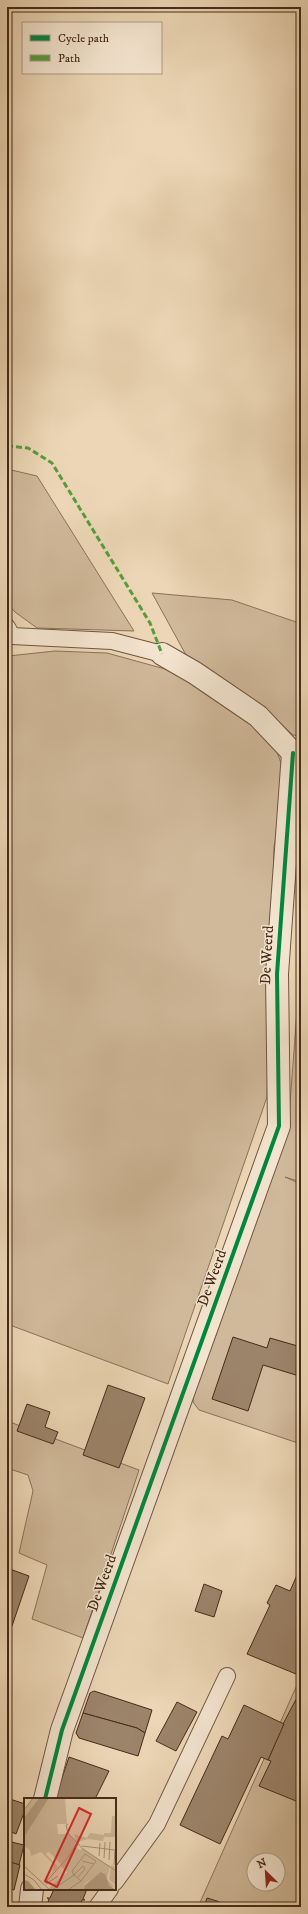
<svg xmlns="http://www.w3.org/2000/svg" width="308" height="1914" viewBox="0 0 308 1914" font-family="'IM FELL DW Pica',serif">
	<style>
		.green { fill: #d0b99a; stroke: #8a7259; fill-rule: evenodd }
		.building { fill: #9c846a; stroke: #452b18 }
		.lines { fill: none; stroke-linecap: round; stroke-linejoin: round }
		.service-casing { stroke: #6f563f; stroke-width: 18 }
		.minor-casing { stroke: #6f563f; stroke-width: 24 }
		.service { stroke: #f3e4cf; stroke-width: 16 }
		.minor { stroke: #f3e4cf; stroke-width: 22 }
		.quiet { stroke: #549d3e; stroke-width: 3; stroke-dasharray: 6 3; stroke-linecap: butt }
		.cycleway-casing { stroke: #f3e4cf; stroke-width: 6 }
		.cycleway { stroke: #00873e; stroke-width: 4 }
		.labels { text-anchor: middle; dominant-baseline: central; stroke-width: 3; stroke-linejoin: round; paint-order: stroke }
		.street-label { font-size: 15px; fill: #452b18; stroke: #f3e4cf }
		.inset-road { fill: none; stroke: #a99276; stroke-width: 1 }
		.view { fill: #d62828; fill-opacity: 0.15; stroke: #d62828; stroke-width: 2 }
		.inset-edge { fill: none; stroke: #452b18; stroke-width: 2 }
	</style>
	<rect width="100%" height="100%" fill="#ecd6b5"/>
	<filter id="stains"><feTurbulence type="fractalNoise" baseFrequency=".005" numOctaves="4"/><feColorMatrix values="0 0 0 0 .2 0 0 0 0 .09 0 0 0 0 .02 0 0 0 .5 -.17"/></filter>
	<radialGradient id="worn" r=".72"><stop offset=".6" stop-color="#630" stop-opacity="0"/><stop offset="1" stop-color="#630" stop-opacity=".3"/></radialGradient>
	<g class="green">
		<polygon points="7,469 37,476 134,631 37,628 15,612 7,603"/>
		<polygon points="152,593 232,600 299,623 301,623 301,736 293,735 269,713 186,655"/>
		<polygon points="55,651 107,653 165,669 213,691 264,732 275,746 283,769 284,793 274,847 267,1097 168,1384 7,1324 7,678 8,656"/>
		<polygon points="301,909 301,1182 285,1177 301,1184 301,1444 199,1410 193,1402 193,1393 216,1335 288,1130 299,984"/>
		<polygon points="7,1421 139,1470 83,1638 32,1619 47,1565 19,1553 33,1491 28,1475 7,1468"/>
		<path d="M 301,1676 L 301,1907 L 198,1907 ZM 254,1860 L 278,1860 L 278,1884 L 254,1884 Z"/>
	</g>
	<g class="building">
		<polygon points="7,647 12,656 7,659"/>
		<polygon points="233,1337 267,1348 270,1338 301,1347 301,1359 296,1375 263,1365 248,1411 212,1399"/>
		<polygon points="108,1385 145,1398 119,1468 83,1455"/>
		<polygon points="27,1404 50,1412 45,1427 58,1432 53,1444 17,1431"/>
		<polygon points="301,1566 301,1676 247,1654 270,1605 267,1603 276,1585 290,1591"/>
		<polygon points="7,1568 29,1576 12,1626 7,1624"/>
		<polygon points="204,1584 222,1591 214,1617 195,1611"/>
		<polygon points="301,1690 301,1803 259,1786 271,1761 268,1760 283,1724"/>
		<polygon points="94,1691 152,1710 145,1733 137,1728 83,1713 90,1693"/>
		<polygon points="177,1702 197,1712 176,1751 156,1741"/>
		<polygon points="244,1705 284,1724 268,1760 261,1757 220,1844 180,1825 222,1736 228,1739"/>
		<polygon points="83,1713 137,1728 145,1733 138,1756 79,1738 76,1733"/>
		<polygon points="69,1757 109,1771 95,1799 55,1799"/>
		<polygon points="7,1798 25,1804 25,1810 16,1834 7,1830"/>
		<polygon points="7,1841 24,1845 19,1865 7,1861"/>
		<polygon points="7,1861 20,1865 14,1890 7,1888"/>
		<polygon points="54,1889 87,1889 83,1899 85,1900 82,1900 79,1907 46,1907 49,1899 47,1898 50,1898"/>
		<polygon points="207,1898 217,1901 229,1907 204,1907"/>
	</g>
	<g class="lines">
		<g class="service-casing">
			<g id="service">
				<polyline points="7,627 12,636 112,641 162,654"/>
				<polyline points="115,1882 157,1824 227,1676"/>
				<polyline points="97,1907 110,1889"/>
			</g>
		</g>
		<g class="minor-casing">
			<g id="minor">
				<polyline points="162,654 195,673 258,716 293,753"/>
				<polyline points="45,1799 62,1730 279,1126 277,974 293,753"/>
				<polyline points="30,1907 32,1889"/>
			</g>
		</g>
		<use href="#service" class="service"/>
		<use href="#minor" class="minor"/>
		<polyline class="quiet" points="7,446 28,448 52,463 150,623 162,654"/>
		<g class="cycleway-casing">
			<polyline id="cycleway" points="45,1799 62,1730 279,1126 277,974 293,753"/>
		</g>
		<use href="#cycleway" class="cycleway"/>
	</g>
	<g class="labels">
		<g class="street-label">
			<text transform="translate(267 955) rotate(-87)">De Weerd</text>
			<text transform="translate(212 1278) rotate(-70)">De Weerd</text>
			<text transform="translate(102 1583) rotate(-70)">De Weerd</text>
		</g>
	</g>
	<g transform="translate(24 1798)">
		<rect width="92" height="92" fill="#ecd6b5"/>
		<path d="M 9,0 L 15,0 L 0,20 L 0,12 ZM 25,0 L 41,0 L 43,26 L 33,26 L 34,36 L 44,36 L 52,43 L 46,57 L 37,66 L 25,54 L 22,56 L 34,69 L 29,74 L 30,67 L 17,54 L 7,58 L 6,52 L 0,48 L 1,36 ZM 88,18 L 92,18 L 92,39 L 80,39 L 79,43 L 64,41 L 53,44 L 50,36 L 63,40 L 66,35 L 80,37 L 80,35 L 87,35 ZM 54,45 L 52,49 L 55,52 L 59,51 L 86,68 L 83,81 L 92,90 L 85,87 L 79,74 L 60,86 L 63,89 L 60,92 L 27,92 L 25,90 L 43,74 L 37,68 ZM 87,67 L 92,69 L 92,88 L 85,81 Z" fill="#d0b99a"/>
		<path d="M 15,0 L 25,0 L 0,39 L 0,20 ZM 77,74 L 81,76 L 85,87 L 92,92 L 60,92 L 61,87 ZM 0,82 L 4,83 L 12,92 L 0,92 Z" fill="#b39c80"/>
		<path class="inset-road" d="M 0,12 L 9,0M 44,26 L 42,27 L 44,35 L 59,51 L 92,73M 58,48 L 91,52 L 90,67M 75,58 L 76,45M 80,60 L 81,44M 85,62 L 86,44M 0,68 L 26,92M 0,76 L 10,82 L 18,92M 54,79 L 61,71 L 59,68 L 50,77 L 57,83M 21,85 L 45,58 L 53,44M 22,86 L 34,78M 28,92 L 50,77 L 48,73 L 61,56 L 72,63 L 70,66 L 58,63M 44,92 L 57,83 L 70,66"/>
		<path class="view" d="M 55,10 L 67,16 L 33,89 L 21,83 Z"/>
		<rect width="92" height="92" class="inset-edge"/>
	</g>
	<rect width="308" height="1914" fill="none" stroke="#ecd6b5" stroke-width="24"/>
	<rect x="8" y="8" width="292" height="1898" fill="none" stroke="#452b18" stroke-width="2"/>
	<rect x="12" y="12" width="284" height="1890" fill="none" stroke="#452b18"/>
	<rect x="22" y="22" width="140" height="52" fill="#f3e4cf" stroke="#ad9a86"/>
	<rect x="30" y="35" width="20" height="6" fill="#00873e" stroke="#ad9a86"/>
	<text x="58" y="42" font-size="12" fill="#452b18">Cycle path</text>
	<rect x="30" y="55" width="20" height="6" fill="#549d3e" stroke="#ad9a86"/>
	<text x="58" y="62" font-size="12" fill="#452b18">Path</text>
	<g transform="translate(266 1872) rotate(335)"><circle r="19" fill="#f3e4cf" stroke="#ad9a86"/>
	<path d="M0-3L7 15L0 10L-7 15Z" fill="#8f2418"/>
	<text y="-6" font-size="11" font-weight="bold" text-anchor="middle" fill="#452b18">N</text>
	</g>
	<rect width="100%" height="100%" filter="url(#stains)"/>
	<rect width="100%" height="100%" fill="url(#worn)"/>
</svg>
